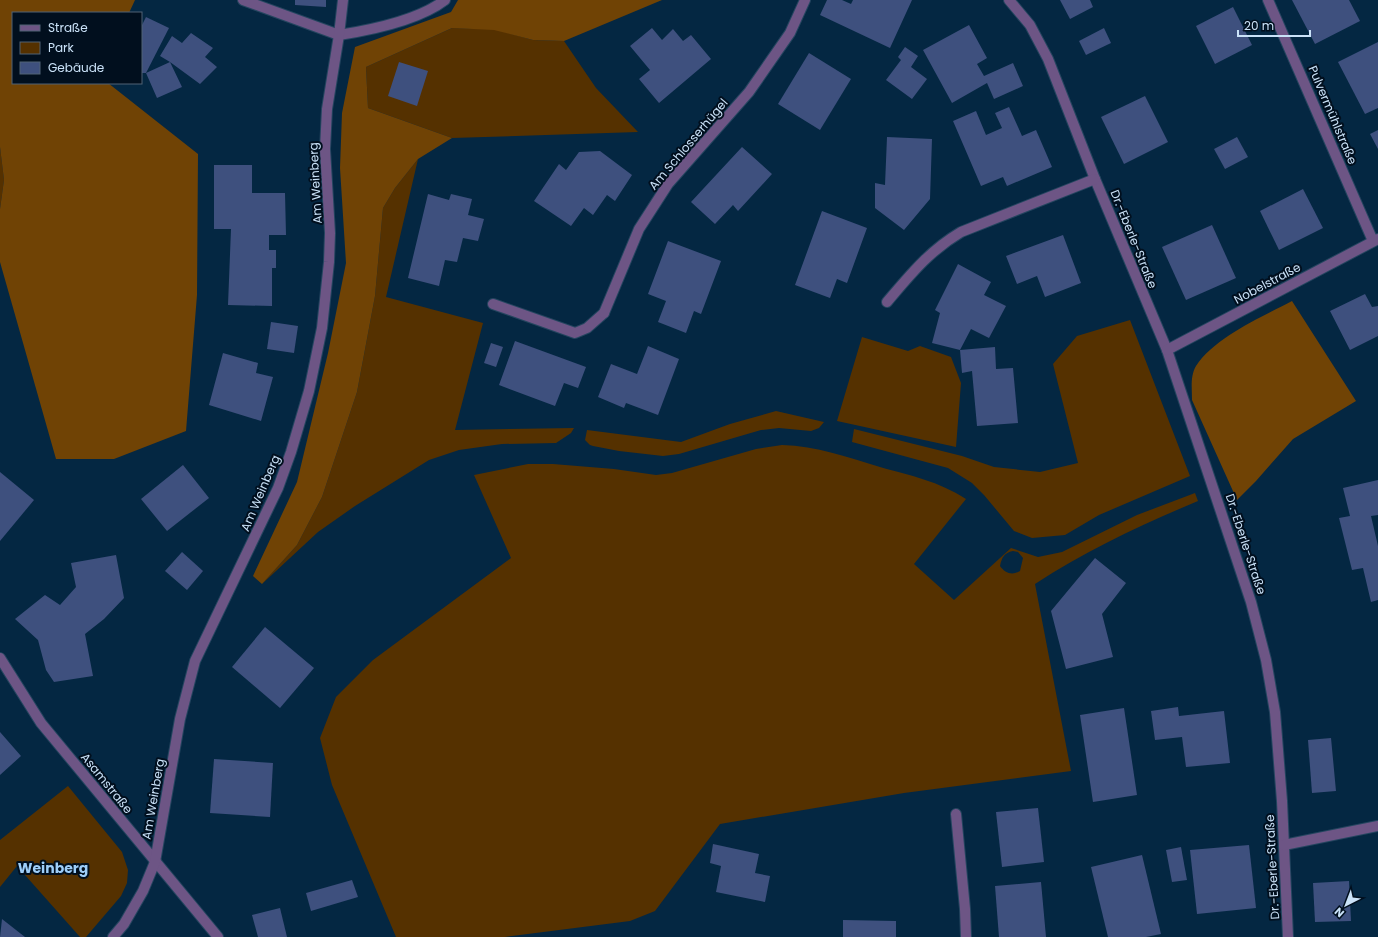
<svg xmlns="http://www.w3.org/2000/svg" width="1378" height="937" viewBox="0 0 1378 937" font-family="Poppins,sans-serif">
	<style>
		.green { fill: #553100; fill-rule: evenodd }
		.forest { fill: #704305 }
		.building { fill: #3e507e }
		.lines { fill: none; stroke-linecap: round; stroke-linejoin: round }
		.service-casing { stroke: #24455f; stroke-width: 12 }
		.minor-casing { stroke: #24455f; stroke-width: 12 }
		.service { stroke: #6d5585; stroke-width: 10 }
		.minor { stroke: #6d5585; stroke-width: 10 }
		.labels { text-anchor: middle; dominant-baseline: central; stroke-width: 4; stroke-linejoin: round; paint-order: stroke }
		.street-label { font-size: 12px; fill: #cae2f8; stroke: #010f1e }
		.quarter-label { font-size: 14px; font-weight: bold; fill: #9ecef9; stroke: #010f1e }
	</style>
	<rect width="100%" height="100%" fill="#042742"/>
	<g class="green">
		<polygon points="452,28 494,29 533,40 564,41 596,88 638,132 452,138 368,108 366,67"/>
		<polygon points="0,147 4,180 0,209"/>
		<polygon points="418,159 386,297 483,323 455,430 574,428 571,433 556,443 502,444 459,450 429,460 355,506 318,532 262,584 297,545 322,497 357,392 375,296 383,208 395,188"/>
		<polygon points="1130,320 1190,476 1099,515 1065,535 1032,538 1014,531 984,495 972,483 948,468 852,442 854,429 962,456 994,467 1040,472 1078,463 1053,364 1077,336"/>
		<polygon points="862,337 908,351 920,346 951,357 961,383 956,447 837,421"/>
		<polygon points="776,411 824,422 819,428 811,431 779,428 761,430 679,454 663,456 619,451 593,446 590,445 585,440 587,430 681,442 730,424"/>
		<path d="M 782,445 C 817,446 847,457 880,467 C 912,476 938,481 966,499 L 914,564 L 954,600 L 1011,548 L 1038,557 L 1062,552 L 1137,515 L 1195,493 L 1198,501 C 1141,525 1087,550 1035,584 L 1071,771 L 904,793 L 720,824 L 655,911 L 630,921 L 505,937 L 396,937 L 332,785 L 320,738 L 336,697 L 373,660 L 511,558 L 474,475 L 528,464 L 553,464 L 614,469 L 656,475 L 672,473 L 756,449 ZM 1013,551 L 1018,552 L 1023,558 L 1020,571 C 1012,576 1005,573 1000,566 C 1002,557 1004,553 1013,551 Z"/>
		<polygon points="68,786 122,852 128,870 127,883 121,896 86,937 80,937 17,866 0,887 0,840"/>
	</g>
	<g class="forest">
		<polygon points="0,0 135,0 129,13 13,13 13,83 108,83 198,154 197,295 186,431 114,459 56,459 0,262 0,209 4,180 0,147"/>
		<polygon points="458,0 662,0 564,41 533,40 494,30 452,28 366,67 368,108 452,138 418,159 395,188 383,208 375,296 357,392 322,497 297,545 262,584 253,576 297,482 328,353 346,263 340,168 342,113 355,47 451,12"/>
		<path d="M 1292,301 L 1356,401 L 1293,439 L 1256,481 L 1237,500 L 1192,400 C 1192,389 1190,376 1196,366 C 1215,337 1262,317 1292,301 Z"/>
	</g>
	<g class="building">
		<polygon points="295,0 326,0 326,7 295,5"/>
		<polygon points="827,0 842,0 851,4 853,0 912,0 890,48 820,15"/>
		<polygon points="1060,0 1090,0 1093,7 1070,19"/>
		<polygon points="1292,0 1349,0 1360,21 1315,44"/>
		<polygon points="1233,7 1252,45 1215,64 1196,26"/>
		<polygon points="146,17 169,28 146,73 141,73 141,27"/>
		<polygon points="969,25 987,58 977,64 984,76 1013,63 1023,86 994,99 987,83 952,103 923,50"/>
		<polygon points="652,28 662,40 673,29 683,41 691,35 711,59 659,103 639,79 650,70 630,46"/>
		<polygon points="1104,28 1111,43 1086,55 1079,41"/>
		<polygon points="191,33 213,48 205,57 217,67 200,84 170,62 182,87 157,98 146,73 170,62 160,56 172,36 182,43"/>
		<polygon points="1378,42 1378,108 1365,114 1338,62"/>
		<polygon points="905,47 918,56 911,67 927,79 912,99 886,80 901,60 898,57"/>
		<polygon points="809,53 851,79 820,130 778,104"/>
		<polygon points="399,62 428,71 417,106 388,96"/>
		<polygon points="1145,96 1168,142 1124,164 1101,117"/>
		<polygon points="1009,107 1022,136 1036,130 1052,167 1007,186 1003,177 981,186 953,121 976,111 986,135 1002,128 995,113"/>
		<polygon points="1378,130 1378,149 1370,134"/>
		<polygon points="887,137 932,139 930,199 904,230 875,208 875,183 885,185"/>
		<polygon points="1237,137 1248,157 1225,169 1214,149"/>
		<polygon points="742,147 772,174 738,211 733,205 715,224 691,202"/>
		<polygon points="600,151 632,175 615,201 607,195 593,215 584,208 571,226 534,201 559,164 566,170 579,152"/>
		<polygon points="214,165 252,165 252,193 285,193 286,235 269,235 269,250 276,250 276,268 272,268 272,306 228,305 231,229 214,229"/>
		<polygon points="1303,189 1323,228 1279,250 1260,211"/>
		<polygon points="428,194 449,200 451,194 472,199 468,215 484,219 478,241 463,238 457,262 445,260 439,286 408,278"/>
		<polygon points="822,211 867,228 847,283 837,279 830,298 795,285"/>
		<polygon points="1212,225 1236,278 1186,300 1162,247"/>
		<polygon points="1063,235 1081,283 1045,297 1037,276 1017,284 1006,256"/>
		<polygon points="668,241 721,261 701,314 694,311 686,333 658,322 666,301 648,294"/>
		<polygon points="958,264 991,282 984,295 1006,306 989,338 971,329 960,350 932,343 940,313 935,310"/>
		<polygon points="1365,294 1372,307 1378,306 1378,336 1350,350 1330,311"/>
		<polygon points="271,322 298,326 294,353 267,349"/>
		<polygon points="515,341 586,367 578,388 564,383 555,406 499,385"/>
		<polygon points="491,343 503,347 496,367 484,363"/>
		<polygon points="648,346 679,359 658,415 626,403 624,408 598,397 611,364 637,374"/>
		<polygon points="995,347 996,369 1013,368 1018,423 977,426 972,371 962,373 960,350"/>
		<polygon points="223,353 258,363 256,373 273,377 261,421 209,405"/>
		<polygon points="183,465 209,498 167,531 141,499"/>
		<polygon points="0,472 34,500 0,541"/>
		<polygon points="1378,480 1378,515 1371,516 1378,546 1378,600 1371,602 1363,568 1352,570 1339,518 1350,516 1343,488"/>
		<polygon points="182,552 203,571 187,590 165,571"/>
		<polygon points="116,555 124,598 104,619 85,634 93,676 54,682 46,670 38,640 15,619 45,595 60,605 76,587 71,563"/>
		<polygon points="1095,558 1126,583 1102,614 1113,657 1066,669 1051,611"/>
		<polygon points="265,627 314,668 280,708 232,667"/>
		<polygon points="1178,707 1179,716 1224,711 1230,763 1186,767 1182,737 1155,740 1151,711"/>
		<polygon points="1124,708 1137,795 1093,802 1080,715"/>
		<polygon points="0,732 21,756 0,775"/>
		<polygon points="1331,738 1336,791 1312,793 1308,740"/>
		<polygon points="214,759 273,763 270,817 210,813"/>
		<polygon points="1038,808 1044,862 1002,867 996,812"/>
		<polygon points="713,844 759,854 755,873 770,876 765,902 716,892 721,866 710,863"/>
		<polygon points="1249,845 1256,908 1197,914 1190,850"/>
		<polygon points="1181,847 1187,880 1172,882 1166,850"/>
		<polygon points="1142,855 1161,934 1146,937 1108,937 1091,867"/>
		<polygon points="352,880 358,897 311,911 306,893"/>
		<polygon points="1349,881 1351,921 1315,922 1313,883"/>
		<polygon points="1041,882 1046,937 999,937 995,886"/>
		<polygon points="280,908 287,937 258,937 252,915"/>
		<polygon points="2,919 25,937 0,937"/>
		<polygon points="843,920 896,921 896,937 843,937"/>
	</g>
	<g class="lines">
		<g class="service-casing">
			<g id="service">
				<polyline points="243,0 339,35"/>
				<polyline points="493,304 575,333 587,328 604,313"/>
			</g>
		</g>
		<g class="minor-casing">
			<g id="minor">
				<polyline points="1009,0 1030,25 1048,59 1095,179 1167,350 1251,602 1266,660 1275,712 1282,801 1288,937"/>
				<polyline points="1268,0 1373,241"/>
				<path d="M 339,35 C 371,30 419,20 445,0"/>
				<path d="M 887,302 C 910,275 929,251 961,232 L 1095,179"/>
				<polyline points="604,313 639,229 668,184 749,92 790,33 805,0"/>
				<polyline points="1167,350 1378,239"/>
				<polyline points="0,658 41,723 218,937"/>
				<polyline points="956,814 965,909 966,937"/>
				<polyline points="1284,845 1378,826"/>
				<polyline points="113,937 124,924 143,891 155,862 180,719 195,661 278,488 291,452 309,391 322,328 329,262 330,233 325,149 327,109 339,35 343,0"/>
			</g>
		</g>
		<use href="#service" class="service"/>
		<use href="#minor" class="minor"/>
	</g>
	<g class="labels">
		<g class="street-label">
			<text transform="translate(1333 115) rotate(67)">Pulvermühlstraße</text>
			<text transform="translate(688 144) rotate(-50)">Am Schlosserhügel</text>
			<text transform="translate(315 183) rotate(-93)">Am Weinberg</text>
			<text transform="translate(1134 239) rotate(68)">Dr.-Eberle-Straße</text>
			<text transform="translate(1267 283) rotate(-28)">Nobelstraße</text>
			<text transform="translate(260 493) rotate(-67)">Am Weinberg</text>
			<text transform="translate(1246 544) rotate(72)">Dr.-Eberle-Straße</text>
			<text transform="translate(107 783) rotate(51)">Asamstraße</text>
			<text transform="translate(153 799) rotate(-80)">Am Weinberg</text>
			<text transform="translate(1272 867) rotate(-93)">Dr.-Eberle-Straße</text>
		</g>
		<g class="quarter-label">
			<text x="53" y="868">Weinberg</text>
		</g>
	</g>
	<rect x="12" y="12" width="130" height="72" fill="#010f1e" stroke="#516375"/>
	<rect x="20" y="25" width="20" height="6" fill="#6d5585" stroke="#516375"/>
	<text x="48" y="32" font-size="12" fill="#cae2f8">Straße</text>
	<rect x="20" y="42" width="20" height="12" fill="#553100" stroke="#516375"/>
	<text x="48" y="52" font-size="12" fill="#cae2f8">Park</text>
	<rect x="20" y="62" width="20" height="12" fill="#3e507e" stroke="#516375"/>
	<text x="48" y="72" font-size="12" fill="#cae2f8">Gebäude</text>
	<g transform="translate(1346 905) rotate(222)" stroke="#010f1e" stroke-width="3" paint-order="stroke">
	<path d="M0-3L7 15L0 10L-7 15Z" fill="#cae2f8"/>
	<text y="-6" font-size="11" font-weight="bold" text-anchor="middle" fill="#cae2f8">N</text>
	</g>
	<path d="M1238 30v6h72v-6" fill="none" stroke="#cae2f8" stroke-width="2"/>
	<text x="1244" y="30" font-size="12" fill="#cae2f8" stroke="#010f1e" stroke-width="3" paint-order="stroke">20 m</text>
</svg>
